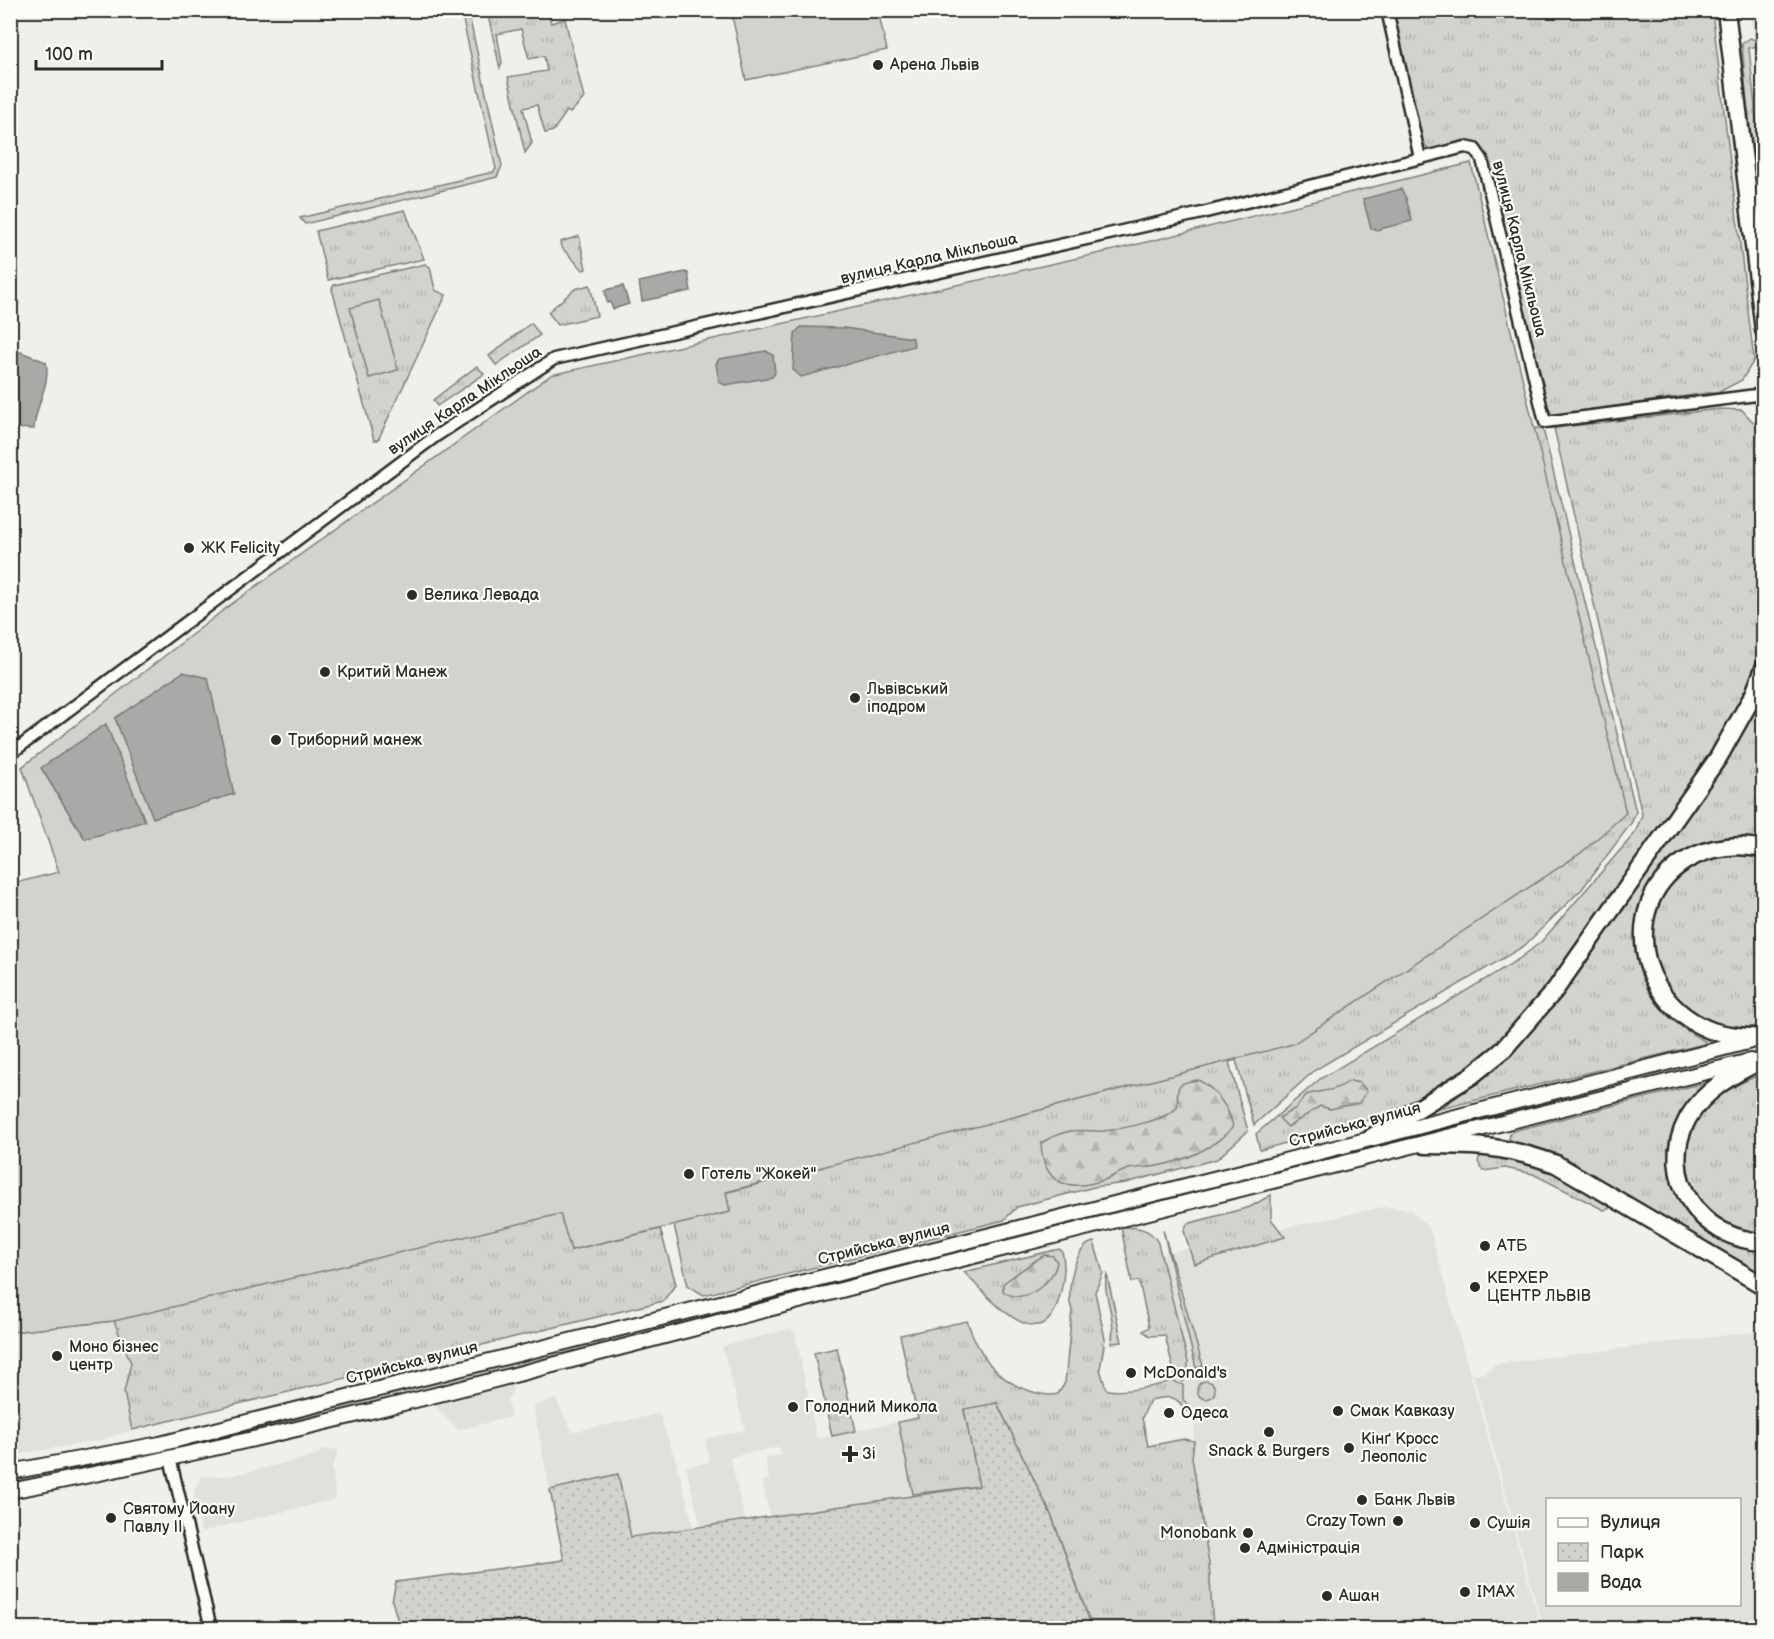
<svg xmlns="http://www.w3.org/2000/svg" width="1774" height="1639" viewBox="0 0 1774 1639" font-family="'Balsamiq Sans',sans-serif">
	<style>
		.built { fill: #e1e0dc; fill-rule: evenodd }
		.grass { fill: url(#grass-tufts); stroke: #7f7e7d; stroke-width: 1.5 }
		.forest { fill: url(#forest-firs); stroke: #7f7e7d; stroke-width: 1.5 }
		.park { fill: url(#park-dots); stroke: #7f7e7d; stroke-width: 1.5 }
		.pitch { fill: #d3d2cf; stroke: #7f7e7d; stroke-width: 1.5 }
		.water { fill: #aaa9a7; stroke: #777775; stroke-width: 1.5 }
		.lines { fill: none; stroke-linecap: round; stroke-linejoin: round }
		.minor-casing { stroke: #2b2b2b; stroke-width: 15 }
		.major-casing { stroke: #2b2b2b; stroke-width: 18 }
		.highway-casing { stroke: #2b2b2b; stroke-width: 21 }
		.minor { stroke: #fdfcf7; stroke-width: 10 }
		.major { stroke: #fdfcf7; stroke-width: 14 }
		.highway { stroke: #fdfcf7; stroke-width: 16 }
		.poi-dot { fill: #2b2b2b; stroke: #fdfcf7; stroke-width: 2 }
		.labels { text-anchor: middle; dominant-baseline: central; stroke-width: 4.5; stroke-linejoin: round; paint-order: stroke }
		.poi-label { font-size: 16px; fill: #2b2b2b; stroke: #fdfcf7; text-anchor: start }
		.street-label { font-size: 16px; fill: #2b2b2b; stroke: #fdfcf7 }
	</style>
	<defs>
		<pattern id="grass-tufts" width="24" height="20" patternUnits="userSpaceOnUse" patternTransform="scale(1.5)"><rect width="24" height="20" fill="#d3d2cf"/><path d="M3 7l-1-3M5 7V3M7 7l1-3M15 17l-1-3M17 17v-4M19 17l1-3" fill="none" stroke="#b5b4b2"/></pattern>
		<pattern id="forest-firs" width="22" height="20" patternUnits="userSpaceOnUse" patternTransform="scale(1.5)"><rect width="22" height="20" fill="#d3d2cf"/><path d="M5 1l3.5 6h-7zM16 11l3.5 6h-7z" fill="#b5b4b2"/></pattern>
		<pattern id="park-dots" width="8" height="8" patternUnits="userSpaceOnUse" patternTransform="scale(1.5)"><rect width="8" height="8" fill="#d3d2cf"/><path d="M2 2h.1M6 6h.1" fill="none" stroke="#b5b4b2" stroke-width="1.8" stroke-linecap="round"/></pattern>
	</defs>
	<rect width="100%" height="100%" fill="#f0efeb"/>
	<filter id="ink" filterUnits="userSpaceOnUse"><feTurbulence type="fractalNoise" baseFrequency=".0167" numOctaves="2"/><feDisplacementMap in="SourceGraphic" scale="12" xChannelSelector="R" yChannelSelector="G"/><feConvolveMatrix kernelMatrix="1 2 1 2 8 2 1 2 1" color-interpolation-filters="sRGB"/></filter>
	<g filter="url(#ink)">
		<g class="built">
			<polygon points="1750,11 1763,11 1762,98 1751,20"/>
			<polygon points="1384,1207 1411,1210 1430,1230 1541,1628 1213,1628 1209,1564 1192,1457 1195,1423 1191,1409 1182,1395 1185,1377 1161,1254"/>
			<polygon points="114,1321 131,1363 124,1392 132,1430 100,1440 11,1456 11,1332"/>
			<polygon points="790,1329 795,1333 817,1439 898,1422 913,1494 770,1517 762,1481 769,1479 765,1458 781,1455 779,1447 730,1457 745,1521 701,1527 686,1467 709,1462 705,1439 745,1430 722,1346"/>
			<path d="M 1763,1331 L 1763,1628 L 1543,1628 L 1473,1375 L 1486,1373 L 1495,1364 ZM 1548,1500 L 1740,1500 L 1740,1604 L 1548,1604 Z"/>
			<polygon points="512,1385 513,1391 507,1399 511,1417 458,1430 433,1404"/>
			<polygon points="556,1399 572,1432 659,1414 676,1461 694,1528 630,1537 618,1474 550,1490 533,1406"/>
			<polygon points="325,1449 339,1450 332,1468 336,1499 201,1532 194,1492 201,1476 230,1476 314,1456"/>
		</g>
		<g class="grass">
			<polygon points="461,11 468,11 502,166 497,177 305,224 300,218 493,172 496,169"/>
			<polygon points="487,11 548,11 551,23 565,19 584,98 570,113 567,111 553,131 545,133 537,105 523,108 532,143 525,153 508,77 547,71 544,56 529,59 521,29 497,34 502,63 500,68"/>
			<path d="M 1392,11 L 1712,11 L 1754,360 L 1742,380 L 1721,391 L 1552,415 L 1548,406 L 1488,157 C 1476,133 1452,145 1431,150 L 1421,142 Z"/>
			<polygon points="1750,38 1755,40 1757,46 1749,48 1763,186 1763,225 1747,104 1742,44"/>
			<polygon points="405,210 424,259 328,280 316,231"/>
			<polygon points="579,236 586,269 583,270 561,247 560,242"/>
			<polygon points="425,264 430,267 435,290 446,295 378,440 374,440 332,289 334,285"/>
			<polygon points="590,285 597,316 558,325 548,312 575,289"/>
			<polygon points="531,323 540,335 496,365 489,356"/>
			<polygon points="477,366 484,374 437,406 433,400"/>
			<polygon points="1720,409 1742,410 1757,426 1763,467 1763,637 1748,692 1728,727 1535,1004 1498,1046 1440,1091 1387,1115 1260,1150 1256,1134 1320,1079 1519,959 1541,942 1635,833 1642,815 1554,428"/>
			<polygon points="1535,428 1543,429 1636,812 1632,822 1582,889 1524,946 1315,1070 1254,1125 1236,1060 1229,1062 1248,1131 1217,1159 1125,1183 1094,1187 1017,1207 1004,1220 704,1295 688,1286 674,1225 730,1212 725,1193 823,1167 1523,429"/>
			<path d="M 1763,689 L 1763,841 C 1740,842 1713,840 1691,850 C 1628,878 1618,960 1663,1011 C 1676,1025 1691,1034 1708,1043 L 1440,1109 C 1485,1077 1518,1048 1553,1005 Z"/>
			<path d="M 1746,853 L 1763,858 L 1763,1025 C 1661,1048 1604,909 1700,859 C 1712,853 1733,854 1746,853 Z"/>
			<path d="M 1763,1074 L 1763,1236 C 1740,1235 1719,1224 1705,1206 C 1699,1200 1690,1192 1687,1185 C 1685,1180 1686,1172 1685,1167 C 1679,1118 1722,1088 1763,1074 Z"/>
			<path d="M 1712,1081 C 1702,1092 1689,1104 1681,1116 C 1656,1159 1672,1211 1715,1235 C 1728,1243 1748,1244 1763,1248 L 1763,1279 L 1559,1161 L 1509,1139 L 1510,1133 L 1513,1131 Z"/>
			<polygon points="1371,1143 1374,1148 1186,1195 1183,1193"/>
			<polygon points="1481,1151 1519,1156 1609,1199 1609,1209 1604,1210 1533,1174 1505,1168 1483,1171 1478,1162"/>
			<polygon points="636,1184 566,1228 571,1250 660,1229 676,1284 663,1301 160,1423 132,1430 124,1392 131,1363 114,1321 11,1332 10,1262"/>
			<polygon points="1271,1195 1271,1219 1285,1237 1194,1264 1184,1231 1187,1224 1250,1207"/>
			<polygon points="1132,1205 1136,1206 1133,1210 719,1316 707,1315 710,1311"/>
			<path d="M 1121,1227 C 1137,1227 1151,1228 1158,1243 L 1188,1362 L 1188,1374 L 1183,1382 L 1175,1376 L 1165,1335 L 1150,1336 L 1143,1331 L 1149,1327 L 1139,1281 L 1132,1282 Z"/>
			<polygon points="1163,1230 1203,1366 1196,1368"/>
			<path d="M 1094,1242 L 1103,1273 L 1095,1292 L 1105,1339 L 1100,1369 L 1106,1389 C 1116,1394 1162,1386 1171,1380 L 1183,1385 L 1183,1399 L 1191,1409 L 1186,1412 C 1176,1394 1169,1396 1150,1400 L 1142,1418 L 1148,1446 L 1184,1439 L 1194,1441 L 1192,1457 L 1209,1564 L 1213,1628 L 1092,1628 L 1052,1517 L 997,1403 L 964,1410 L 980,1486 L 913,1494 L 898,1422 L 918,1418 L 900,1335 L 967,1321 C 979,1354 995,1380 1030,1391 C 1039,1394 1049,1397 1058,1394 L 1065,1383 L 1072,1310 C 1065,1295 1074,1244 1094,1242 Z"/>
			<path d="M 1059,1249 L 1062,1251 C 1066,1267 1063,1286 1058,1302 C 1040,1361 984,1292 964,1272 Z"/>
			<path d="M 1107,1275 L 1122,1342 L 1111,1343 C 1118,1317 1101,1294 1107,1275 Z"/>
			<polygon points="679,1320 683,1323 680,1327 167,1454 11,1486 11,1480 166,1447"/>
			<polygon points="837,1348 856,1431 832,1436 814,1353"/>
			<circle cx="1206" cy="1390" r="9"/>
		</g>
		<g class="forest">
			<path d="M 1198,1080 C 1215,1088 1230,1109 1233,1127 C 1214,1148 1185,1161 1157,1166 C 1148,1168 1138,1167 1129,1169 C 1121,1171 1113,1177 1104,1180 C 1068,1192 1043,1185 1041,1143 C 1051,1137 1060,1133 1071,1131 C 1082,1129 1093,1132 1104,1131 C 1121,1129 1168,1120 1177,1107 C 1179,1088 1172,1083 1198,1080 Z"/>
			<path d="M 1350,1081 L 1360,1083 L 1367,1091 L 1359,1103 L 1330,1109 L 1320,1106 L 1288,1127 L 1279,1118 L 1296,1108 L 1306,1095 C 1324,1089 1332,1093 1350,1081 Z"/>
			<path d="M 1045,1255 L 1053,1256 L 1057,1262 C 1054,1283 1022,1307 1003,1291 L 1003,1284 C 1007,1280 1041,1256 1045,1255 Z"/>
		</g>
		<polygon class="park" points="997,1403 1052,1517 1092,1628 400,1628 392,1601 396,1582 564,1560 550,1490 618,1474 631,1537 979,1486 964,1409"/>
		<g class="pitch">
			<polygon points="731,11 878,11 887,50 746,80"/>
			<polygon points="1471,163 1626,813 1581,853 1293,1044 726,1192 730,1212 571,1250 560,1214 114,1321 11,1332 11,884 59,872 22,767 230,605 551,375 1114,250"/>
			<polygon points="379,300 398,370 369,378 350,308"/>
		</g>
		<g class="water">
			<polygon points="1401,189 1406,198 1412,221 1376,230 1371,228 1363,199"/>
			<polygon points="685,272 688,273 691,291 642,301 639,282"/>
			<polygon points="623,286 629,304 613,309 610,302 607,303 605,290"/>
			<polygon points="801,327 844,328 913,338 914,346 801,377 793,370 795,333"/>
			<polygon points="766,351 773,355 775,373 772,377 725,385 719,382 716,364 719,359"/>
			<path d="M 21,352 L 46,362 C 51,384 35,406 34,429 L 11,428 L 11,354 Z"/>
			<polygon points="183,672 208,678 234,794 153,818 115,718"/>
			<polygon points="106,724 145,821 85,839 41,768"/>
		</g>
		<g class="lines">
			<g class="minor-casing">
				<g id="minor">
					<polyline points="1387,10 1420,158"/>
					<polyline points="10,754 436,436 554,359 1202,213 1465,147 1475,149 1482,159 1545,422 1764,394"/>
					<polyline points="170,1458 211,1628"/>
				</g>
			</g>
			<g class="major-casing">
				<g id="major">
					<polyline points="10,1472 160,1444 1261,1167 1755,1040"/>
					<path d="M 10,1491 C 326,1430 636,1342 946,1263 C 1214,1194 1482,1130 1750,1061"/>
				</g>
			</g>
			<g class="highway-casing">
				<g id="highway">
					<polyline points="1726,10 1764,330"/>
					<path d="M 1764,849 C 1746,845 1731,845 1714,849 C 1621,873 1623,991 1705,1028 C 1722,1036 1745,1037 1764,1038"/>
					<path d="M 1764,1059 C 1735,1073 1705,1089 1688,1118 C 1656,1176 1700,1240 1764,1242"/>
					<polyline points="1372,1137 1471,1076 1502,1051 1555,990 1718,758 1754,694 1764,668"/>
					<path d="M 1425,1145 C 1477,1145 1506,1146 1556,1164 L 1764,1286"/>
				</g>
			</g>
			<use href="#minor" class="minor"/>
			<use href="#major" class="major"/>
			<use href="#highway" class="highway"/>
		</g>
	</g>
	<g class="poi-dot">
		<circle cx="878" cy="65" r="6"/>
		<circle cx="189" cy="548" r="6"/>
		<circle cx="412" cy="595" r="6"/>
		<circle cx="325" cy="672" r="6"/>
		<circle cx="855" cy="698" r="6"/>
		<circle cx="276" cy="740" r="6"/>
		<circle cx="689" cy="1174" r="6"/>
		<circle cx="1485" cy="1246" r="6"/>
		<circle cx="1475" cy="1287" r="6"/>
		<circle cx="57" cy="1356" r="6"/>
		<circle cx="1131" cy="1373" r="6"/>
		<circle cx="793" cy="1407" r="6"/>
		<circle cx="1338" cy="1411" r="6"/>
		<circle cx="1169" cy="1413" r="6"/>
		<circle cx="1269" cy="1432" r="6"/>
		<circle cx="1349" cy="1448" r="6"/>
		<path d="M847 1445h6v6h6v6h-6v6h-6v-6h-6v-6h6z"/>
		<circle cx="1362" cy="1500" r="6"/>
		<circle cx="111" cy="1518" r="6"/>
		<circle cx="1398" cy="1521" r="6"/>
		<circle cx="1475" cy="1523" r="6"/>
		<circle cx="1248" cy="1533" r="6"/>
		<circle cx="1245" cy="1548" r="6"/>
		<circle cx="1465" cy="1592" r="6"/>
		<circle cx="1327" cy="1596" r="6"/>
	</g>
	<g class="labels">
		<g class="poi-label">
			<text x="890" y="65">Арена Львів</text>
			<text x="201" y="548">ЖК Felicity</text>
			<text x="424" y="595">Велика Левада</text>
			<text x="337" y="672">Критий Манеж</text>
			<text x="867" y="689">Львівський<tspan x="867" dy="18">іподром</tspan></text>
			<text x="288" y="740">Триборний манеж</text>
			<text x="701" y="1174">Готель "Жокей"</text>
			<text x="1497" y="1246">АТБ</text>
			<text x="1487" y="1278">КЕРХЕР<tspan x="1487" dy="18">ЦЕНТР ЛЬВІВ</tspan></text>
			<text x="69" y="1347">Моно бізнес<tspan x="69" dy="18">центр</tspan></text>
			<text x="1143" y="1373">McDonald's</text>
			<text x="805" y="1407">Голодний Микола</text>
			<text x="1350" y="1411">Смак Кавказу</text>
			<text x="1181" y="1413">Одеса</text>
			<text x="1361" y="1439">Кінґ Кросс<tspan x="1361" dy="18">Леополіс</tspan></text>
			<text x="1269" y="1451" text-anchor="middle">Snack &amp; Burgers</text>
			<text x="862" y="1454">3і</text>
			<text x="1374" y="1500">Банк Львів</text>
			<text x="123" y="1509">Святому Йоану<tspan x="123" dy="18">Павлу ІІ</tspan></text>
			<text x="1386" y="1521" text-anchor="end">Crazy Town</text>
			<text x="1487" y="1523">Сушія</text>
			<text x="1236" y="1533" text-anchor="end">Monobank</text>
			<text x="1257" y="1548">Адміністрація</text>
			<text x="1477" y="1592">IMAX</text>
			<text x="1339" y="1596">Ашан</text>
		</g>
		<g class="street-label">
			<text transform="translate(1519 249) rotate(76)">вулиця Карла Мікльоша</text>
			<text transform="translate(929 259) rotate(-13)">вулиця Карла Мікльоша</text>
			<text transform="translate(465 401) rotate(-34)">вулиця Карла Мікльоша</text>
			<text transform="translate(1355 1125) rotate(-15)">Стрийська вулиця</text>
			<text transform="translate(884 1244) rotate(-14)">Стрийська вулиця</text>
			<text transform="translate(412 1363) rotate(-14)">Стрийська вулиця</text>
		</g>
	</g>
	<rect width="1774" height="1639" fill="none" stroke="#fdfcf7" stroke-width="36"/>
	<rect x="18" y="18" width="1738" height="1603" fill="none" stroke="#2b2b2b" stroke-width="2" filter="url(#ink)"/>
	<rect x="1546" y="1498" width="195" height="108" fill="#fdfcf7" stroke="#a9a8a5" stroke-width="1.5"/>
	<rect x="1558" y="1518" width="30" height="9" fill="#fdfcf7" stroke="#a9a8a5" stroke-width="1.5"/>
	<text x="1600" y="1528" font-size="18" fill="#2b2b2b">Вулиця</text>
	<rect x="1558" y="1543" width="30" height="18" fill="url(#park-dots)" stroke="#a9a8a5" stroke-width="1.5"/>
	<text x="1600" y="1558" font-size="18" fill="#2b2b2b">Парк</text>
	<rect x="1558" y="1573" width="30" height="18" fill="#aaa9a7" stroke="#a9a8a5" stroke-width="1.5"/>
	<text x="1600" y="1588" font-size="18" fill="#2b2b2b">Вода</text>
	<path d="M36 60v9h126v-9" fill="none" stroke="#2b2b2b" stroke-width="3"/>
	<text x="45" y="60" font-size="18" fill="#2b2b2b" stroke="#fdfcf7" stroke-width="4.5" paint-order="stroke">100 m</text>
</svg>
